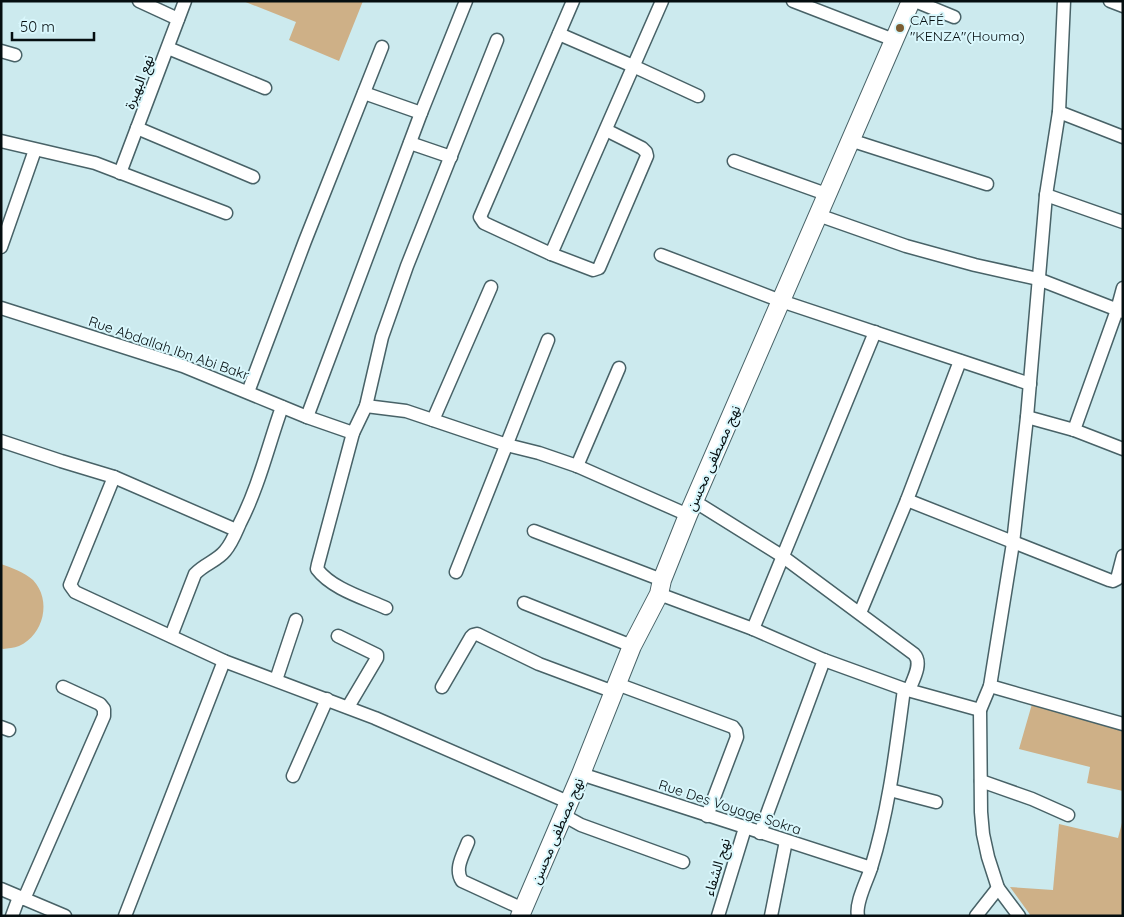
<svg xmlns="http://www.w3.org/2000/svg" width="1124" height="917" viewBox="0 0 1124 917" font-family="Quicksand,'Noto Sans Arabic',sans-serif">
	<style>
		.green { fill: #ceb087 }
		.lines { fill: none; stroke-linecap: round; stroke-linejoin: round }
		.minor-casing { stroke: #486267; stroke-width: 15 }
		.secondary-casing { stroke: #486267; stroke-width: 20 }
		.minor { stroke: #fff; stroke-width: 12 }
		.secondary { stroke: #fff; stroke-width: 18 }
		.poi-dot { fill: #7c5d32; stroke: #d9f7fc; stroke-width: 2 }
		.labels { text-anchor: middle; dominant-baseline: central; stroke-width: 4; stroke-linejoin: round; paint-order: stroke }
		.poi-label { font-size: 14px; fill: #050e10; stroke: #d9f7fc; text-anchor: start }
		.street-label { font-size: 14px; fill: #050e10; stroke: #d9f7fc }
	</style>
	<rect width="100%" height="100%" fill="#cceaee"/>
	<g class="green">
		<polygon points="243,1 363,1 339,61 289,40 296,22"/>
		<path d="M 1,564 C 12,568 24,572 33,580 C 52,600 44,635 19,646 C 14,648 8,648 3,649 L 1,648 Z"/>
		<polygon points="1032,704 1123,730 1123,791 1087,783 1090,767 1019,749"/>
		<polygon points="1123,819 1123,916 1031,916 1010,887 1053,890 1059,824 1118,838"/>
	</g>
	<g class="lines">
		<g class="minor-casing">
			<g id="minor">
				<polyline points="139,1 178,19"/>
				<polyline points="573,1 480,217 484,223 551,254 593,270 599,268 647,156 646,152 642,148 606,130"/>
				<polyline points="793,1 894,40"/>
				<polyline points="915,1 954,17"/>
				<polyline points="1110,1 1123,6"/>
				<polyline points="559,34 633,66 698,96"/>
				<polyline points="168,48 265,88"/>
				<polyline points="1,51 15,55"/>
				<polyline points="364,93 421,113"/>
				<polyline points="1059,112 1123,137"/>
				<polyline points="137,128 253,177"/>
				<polyline points="850,140 987,184"/>
				<polyline points="1,141 95,163 226,213"/>
				<polyline points="410,143 451,157"/>
				<polyline points="734,161 826,194"/>
				<polyline points="120,173 185,1"/>
				<polyline points="1046,195 1123,222"/>
				<polyline points="818,215 906,246 975,265 1038,279 1123,312"/>
				<polyline points="1,247 35,150"/>
				<polyline points="551,254 662,1"/>
				<polyline points="661,255 781,301 1030,384"/>
				<polyline points="1,308 183,366 307,417 353,433"/>
				<polyline points="248,392 305,241 382,47"/>
				<polyline points="366,406 406,411 507,445 539,453 577,466 688,515"/>
				<polyline points="307,417 421,113 466,1"/>
				<polyline points="1027,417 1074,430 1123,449"/>
				<polyline points="433,420 491,287"/>
				<polyline points="1074,430 1117,310 1123,288"/>
				<polyline points="1,441 61,461 114,477 236,530"/>
				<polyline points="577,466 619,368"/>
				<polyline points="114,477 70,585 75,592 224,661 375,718 568,802"/>
				<polyline points="907,500 1109,580 1113,581 1117,579 1123,556"/>
				<path d="M 694,501 L 782,556 L 914,654 C 923,663 913,680 909,690"/>
				<polyline points="534,531 662,580"/>
				<polyline points="456,572 548,340"/>
				<polyline points="659,594 753,629 824,660 904,689 980,710"/>
				<polyline points="524,603 632,646"/>
				<path d="M 386,608 C 364,598 332,589 317,569 L 318,564 L 353,433 L 366,406 L 382,337 L 407,266 L 497,40"/>
				<polyline points="860,613 907,500 960,361"/>
				<polyline points="753,629 875,332"/>
				<path d="M 171,636 L 195,574 C 204,564 217,561 225,551 C 232,543 236,532 240,523 C 259,486 268,446 282,407"/>
				<polyline points="338,636 377,655 377,658 348,707"/>
				<polyline points="276,680 296,620"/>
				<polyline points="617,684 733,727 736,731 737,737 707,816"/>
				<polyline points="990,686 1123,724"/>
				<polyline points="442,687 471,637 473,635 477,634 539,664 614,692"/>
				<polyline points="1,727 9,730"/>
				<polyline points="581,774 871,868"/>
				<polyline points="293,776 327,699"/>
				<polyline points="981,781 1032,799 1068,815"/>
				<polyline points="890,790 936,802"/>
				<polyline points="563,815 581,825 683,862"/>
				<polyline points="760,833 824,660"/>
				<path d="M 468,842 C 463,855 454,869 462,881 L 523,909"/>
				<polyline points="1,889 65,916"/>
				<polyline points="24,899 104,716 104,709 100,704 63,687"/>
				<polyline points="12,916 19,897"/>
				<polyline points="125,916 224,661"/>
				<polyline points="718,916 745,828"/>
				<polyline points="771,916 786,841"/>
				<path d="M 858,916 C 855,903 867,881 871,868 C 889,810 896,749 904,689"/>
				<polyline points="976,916 998,888"/>
				<polyline points="1019,916 998,888 988,857 983,834 981,812 980,710 990,686 1013,543 1027,417 1046,195 1059,112 1064,1"/>
			</g>
		</g>
		<g class="secondary-casing">
			<polyline id="secondary" points="520,916 581,774 632,646 659,594 662,580 688,515 911,1"/>
		</g>
		<use href="#minor" class="minor"/>
		<use href="#secondary" class="secondary"/>
	</g>
	<circle class="poi-dot" cx="900" cy="28" r="5"/>
	<g class="labels">
		<g class="poi-label">
			<text x="910" y="20">CAFÉ<tspan x="910" dy="16">"KENZA"(Houma)</tspan></text>
		</g>
		<g class="street-label">
			<text transform="translate(139 82) rotate(-69)">نهع البهيرة</text>
			<text transform="translate(169 348) rotate(19)">Rue Abdallah Ibn Abi Bakr</text>
			<text transform="translate(713 458) rotate(-66)">نهج مصطفى محسن</text>
			<text transform="translate(730 807) rotate(18)">Rue Des Voyage Sokra</text>
			<text transform="translate(557 831) rotate(-67)">نهج مصطفى محسن</text>
			<text transform="translate(717 867) rotate(-73)">نهج الشفاء</text>
		</g>
	</g>
	<rect width="1124" height="917" fill="none" stroke="#050e10" stroke-width="5"/>
	<path d="M12 32v8h82v-8" fill="none" stroke="#050e10" stroke-width="2.5"/>
	<text x="20" y="32" font-size="15" fill="#050e10" stroke="#d9f7fc" stroke-width="4" paint-order="stroke">50 m</text>
</svg>
